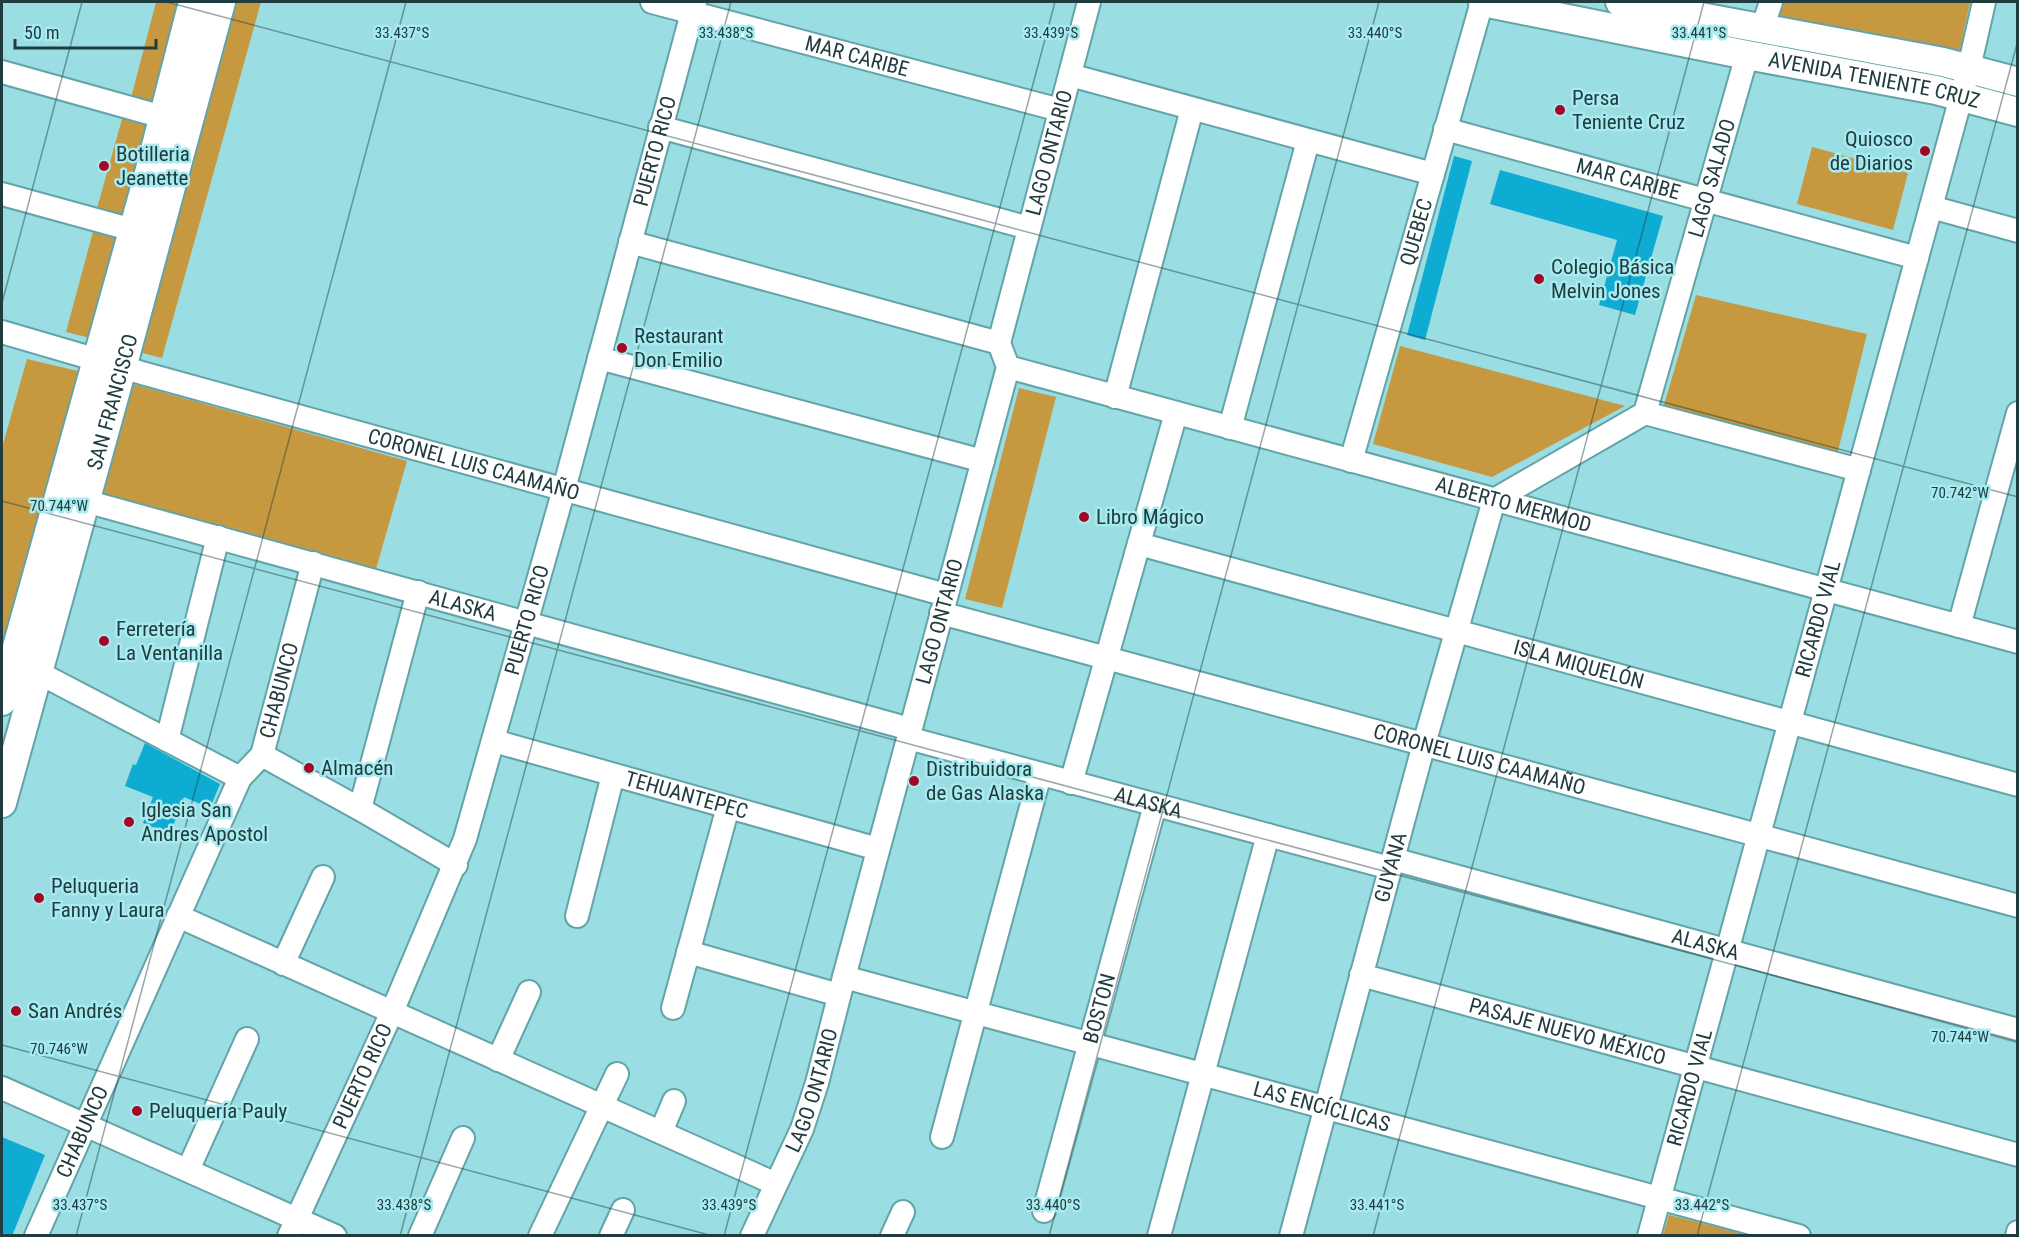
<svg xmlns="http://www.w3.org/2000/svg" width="2019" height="1237" viewBox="0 0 2019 1237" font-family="'Roboto Condensed',sans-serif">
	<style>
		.green { fill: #c69941 }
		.building { fill: #0eacd3 }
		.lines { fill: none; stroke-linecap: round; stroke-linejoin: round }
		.minor-casing { stroke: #62a4a9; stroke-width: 26 }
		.major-casing { stroke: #62a4a9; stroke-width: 32 }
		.minor { stroke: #fff; stroke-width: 22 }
		.major { stroke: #fff; stroke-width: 28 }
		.ticks { fill: none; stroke: #203c3e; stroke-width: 1.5; stroke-opacity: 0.45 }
		.poi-dot { fill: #a40725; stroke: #a7eaef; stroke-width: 2 }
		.labels { text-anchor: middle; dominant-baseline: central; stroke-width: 5; stroke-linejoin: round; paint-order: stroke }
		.street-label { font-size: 21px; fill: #203c3e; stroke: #a7eaef }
		.poi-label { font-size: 21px; fill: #203c3e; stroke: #a7eaef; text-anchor: start }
		.ticks-label { font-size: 15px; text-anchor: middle; fill: #203c3e; stroke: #a7eaef; stroke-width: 5; stroke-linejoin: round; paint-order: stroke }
	</style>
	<rect width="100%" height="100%" fill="#9adde2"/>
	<g class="green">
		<polygon points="156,2 166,2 181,6 155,105 131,98"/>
		<polygon points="234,2 261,2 162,358 139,352"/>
		<polygon points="1781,2 1970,2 1959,54 1777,20"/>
		<polygon points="124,112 150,119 122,220 96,212"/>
		<polygon points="1812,147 1908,173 1893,230 1797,204"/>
		<polygon points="94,228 118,235 90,338 66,332"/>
		<polygon points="1696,295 1867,334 1836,459 1662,412"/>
		<polygon points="1400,346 1625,406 1492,477 1373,444"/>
		<polygon points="27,359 82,372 2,657 2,448"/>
		<polygon points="133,384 407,461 376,569 101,495"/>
		<polygon points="1019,388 1056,397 1002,608 965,599"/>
		<polygon points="1669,1215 1749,1235 1663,1235"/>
	</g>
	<g class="building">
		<polygon points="1454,156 1472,161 1425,340 1407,335"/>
		<polygon points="1500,170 1663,216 1635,315 1599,305 1617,240 1490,204"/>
		<polygon points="145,743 220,784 210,808 184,797 170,834 143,823 153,797 125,786 133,764 136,765"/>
		<polygon points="2,1137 45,1155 12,1236 2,1236"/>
	</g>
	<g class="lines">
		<g class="minor-casing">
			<g id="minor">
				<path id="s1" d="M 652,2 L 1060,110"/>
				<polyline points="1762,29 1771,2"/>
				<polyline points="2,72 163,117"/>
				<polyline points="1070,75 1433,174"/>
				<polyline points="660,127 1029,228"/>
				<path id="s2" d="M 1445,129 L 1917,258"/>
				<polyline points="2,194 133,230"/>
				<polyline points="1931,207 2018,231"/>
				<polyline points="630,242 999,343"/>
				<path id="s3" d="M 2,332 L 142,373 L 946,595"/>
				<polyline points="599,358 983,461"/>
				<path id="s4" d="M 1008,367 L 2018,642"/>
				<polyline points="1115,397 1192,109"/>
				<polyline points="1645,413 1859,470"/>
				<polyline points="1230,428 1308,141"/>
				<path id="s5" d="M 1351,461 L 1482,2"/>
				<path id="s6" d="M 85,501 L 910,729"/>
				<path id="s7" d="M 1139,544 L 2018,785"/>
				<path id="s8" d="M 941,613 L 2018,906"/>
				<polyline points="1959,626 2018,413"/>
				<polyline points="37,672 240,778"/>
				<path id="s9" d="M 908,738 L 1390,868"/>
				<polyline points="167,740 218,537"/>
				<path id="s10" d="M 494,741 L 878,849"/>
				<polyline points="262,755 360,809 456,865"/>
				<polyline points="1071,783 1176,413"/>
				<polyline points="360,809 418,592"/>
				<path id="s11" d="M 1393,859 L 2018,1030"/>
				<polyline points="178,916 776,1184"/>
				<polyline points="577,916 613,775"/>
				<polyline points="688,952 839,995"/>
				<polyline points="283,964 323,877"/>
				<path id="s12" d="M 1361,975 L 2018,1155"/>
				<path id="s13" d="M 844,977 L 1799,1236"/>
				<polyline points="673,1008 728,807"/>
				<polyline points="498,1060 529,992"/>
				<polyline points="2,1088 335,1236"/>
				<polyline points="661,1132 674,1101"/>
				<polyline points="942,1137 1040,774"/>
				<polyline points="188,1170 247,1039"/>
				<path id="s14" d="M 1044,1211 L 1155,805"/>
				<path id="s15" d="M 36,1236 L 240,778 L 262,755 L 313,563"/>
				<path id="s16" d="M 289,1236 L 392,1012 L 465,839 L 564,489 L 695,2"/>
				<polyline points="420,1236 463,1138"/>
				<polyline points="540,1236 617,1074"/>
				<polyline points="611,1236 623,1210"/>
				<path id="s17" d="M 752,1236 L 802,1129 L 817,1083 L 844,977 L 1008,367 L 999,343 L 1089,2"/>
				<polyline points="892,1236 903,1212"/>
				<polyline points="1159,1236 1268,835"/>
				<path id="s18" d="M 1291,1236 L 1424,744 L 1494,500 L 1645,413 L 1747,55"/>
				<path id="s19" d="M 1649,1236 L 1969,68 L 1984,2"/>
				<polyline points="2017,1236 2018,1232"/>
			</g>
		</g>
		<g class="major-casing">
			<g id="major">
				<path id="s20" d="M 1483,2 L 1747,55 L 1936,90 L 2018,112"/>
				<polyline points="1620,2 1943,62 2018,82"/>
				<polyline points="2,701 148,177 193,2"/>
				<path id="s21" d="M 2,803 L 116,390 L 221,2"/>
			</g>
		</g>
		<use href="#minor" class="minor"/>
		<use href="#major" class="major"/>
	</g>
	<path class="ticks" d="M 167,2 L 2018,497M 2,303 L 82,2M 2,501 L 2018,1041M 2,1045 L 713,1236M 76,1236 L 406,2M 400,1236 L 731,2M 724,1236 L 1055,2M 1049,1236 L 1379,2M 1373,1236 L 1704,2M 1697,1236 L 2018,40"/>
	<g class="poi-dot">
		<circle cx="1560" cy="110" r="6"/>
		<circle cx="1925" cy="151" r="6"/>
		<circle cx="104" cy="166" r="6"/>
		<circle cx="1539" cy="279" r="6"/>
		<circle cx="622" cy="348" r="6"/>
		<circle cx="1084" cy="517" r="6"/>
		<circle cx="104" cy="641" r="6"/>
		<circle cx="309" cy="768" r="6"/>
		<circle cx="914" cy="781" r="6"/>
		<circle cx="129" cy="822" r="6"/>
		<circle cx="39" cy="898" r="6"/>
		<circle cx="16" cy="1011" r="6"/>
		<circle cx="137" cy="1111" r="6"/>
	</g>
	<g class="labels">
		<g class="street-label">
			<text stroke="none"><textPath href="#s1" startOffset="212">MAR CARIBE</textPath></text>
			<text stroke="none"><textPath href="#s20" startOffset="399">AVENIDA TENIENTE CRUZ</textPath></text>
			<text stroke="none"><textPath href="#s16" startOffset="1148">PUERTO RICO</textPath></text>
			<text stroke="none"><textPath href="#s17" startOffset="1130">LAGO ONTARIO</textPath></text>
			<text stroke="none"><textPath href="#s2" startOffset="190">MAR CARIBE</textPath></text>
			<text stroke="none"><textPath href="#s18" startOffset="1182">LAGO SALADO</textPath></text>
			<text stroke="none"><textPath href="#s5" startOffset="238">QUEBEC</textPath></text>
			<text stroke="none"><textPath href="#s21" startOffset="416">SAN FRANCISCO</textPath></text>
			<text stroke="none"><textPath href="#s3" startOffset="490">CORONEL LUIS CAAMAÑO</textPath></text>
			<text stroke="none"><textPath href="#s4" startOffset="524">ALBERTO MERMOD</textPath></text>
			<text stroke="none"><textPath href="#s6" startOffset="392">ALASKA</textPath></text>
			<text stroke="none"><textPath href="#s19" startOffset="640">RICARDO VIAL</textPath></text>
			<text stroke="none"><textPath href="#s16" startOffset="662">PUERTO RICO</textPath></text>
			<text stroke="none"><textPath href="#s17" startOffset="644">LAGO ONTARIO</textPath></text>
			<text stroke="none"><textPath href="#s7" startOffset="456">ISLA MIQUELÓN</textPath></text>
			<text stroke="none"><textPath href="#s15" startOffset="600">CHABUNCO</textPath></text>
			<text stroke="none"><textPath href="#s8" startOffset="558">CORONEL LUIS CAAMAÑO</textPath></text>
			<text stroke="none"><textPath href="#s10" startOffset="200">TEHUANTEPEC</textPath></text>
			<text stroke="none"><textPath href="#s9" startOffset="249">ALASKA</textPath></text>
			<text stroke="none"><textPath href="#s18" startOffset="382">GUYANA</textPath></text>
			<text stroke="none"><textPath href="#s11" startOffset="324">ALASKA</textPath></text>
			<text stroke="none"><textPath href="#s14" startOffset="210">BOSTON</textPath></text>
			<text stroke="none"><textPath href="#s12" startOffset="214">PASAJE NUEVO MÉXICO</textPath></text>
			<text stroke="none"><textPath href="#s16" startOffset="176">PUERTO RICO</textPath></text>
			<text stroke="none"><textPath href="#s19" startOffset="154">RICARDO VIAL</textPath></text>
			<text stroke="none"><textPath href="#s17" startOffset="158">LAGO ONTARIO</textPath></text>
			<text stroke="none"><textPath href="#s13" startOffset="495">LAS ENCÍCLICAS</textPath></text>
			<text stroke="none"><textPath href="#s15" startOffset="114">CHABUNCO</textPath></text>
		</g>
		<g class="poi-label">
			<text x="1572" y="98">Persa<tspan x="1572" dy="24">Teniente Cruz</tspan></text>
			<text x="1913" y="139" text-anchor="end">Quiosco<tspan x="1913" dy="24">de Diarios</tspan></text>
			<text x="116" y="154">Botilleria<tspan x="116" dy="24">Jeanette</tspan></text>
			<text x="1551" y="267">Colegio Básica<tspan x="1551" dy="24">Melvin Jones</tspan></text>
			<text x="634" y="336">Restaurant<tspan x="634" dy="24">Don Emilio</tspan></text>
			<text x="1096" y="517">Libro Mágico</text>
			<text x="116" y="629">Ferretería<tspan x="116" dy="24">La Ventanilla</tspan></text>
			<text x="321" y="768">Almacén</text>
			<text x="926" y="769">Distribuidora<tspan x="926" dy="24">de Gas Alaska</tspan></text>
			<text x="141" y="810">Iglesia San<tspan x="141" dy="24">Andres Apostol</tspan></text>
			<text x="51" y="886">Peluqueria<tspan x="51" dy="24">Fanny y Laura</tspan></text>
			<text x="28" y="1011">San Andrés</text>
			<text x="149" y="1111">Peluquería Pauly</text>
		</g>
	</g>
	<g class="ticks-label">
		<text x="1375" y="38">33.440°S</text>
		<text x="1699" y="38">33.441°S</text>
		<text x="402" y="38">33.437°S</text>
		<text x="726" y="38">33.438°S</text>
		<text x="1051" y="38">33.439°S</text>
		<text x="1960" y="498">70.742°W</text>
		<text x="59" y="511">70.744°W</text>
		<text x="1960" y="1042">70.744°W</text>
		<text x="59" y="1054">70.746°W</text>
		<text x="80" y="1210">33.437°S</text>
		<text x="404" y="1210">33.438°S</text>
		<text x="729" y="1210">33.439°S</text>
		<text x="1053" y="1210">33.440°S</text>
		<text x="1377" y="1210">33.441°S</text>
		<text x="1702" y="1210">33.442°S</text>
	</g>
	<rect width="2019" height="1237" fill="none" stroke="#203c3e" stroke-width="6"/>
	<path d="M15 39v9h141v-9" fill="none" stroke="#203c3e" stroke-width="3"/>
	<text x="24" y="39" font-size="18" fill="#203c3e" stroke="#a7eaef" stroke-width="4.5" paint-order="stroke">50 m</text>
</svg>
